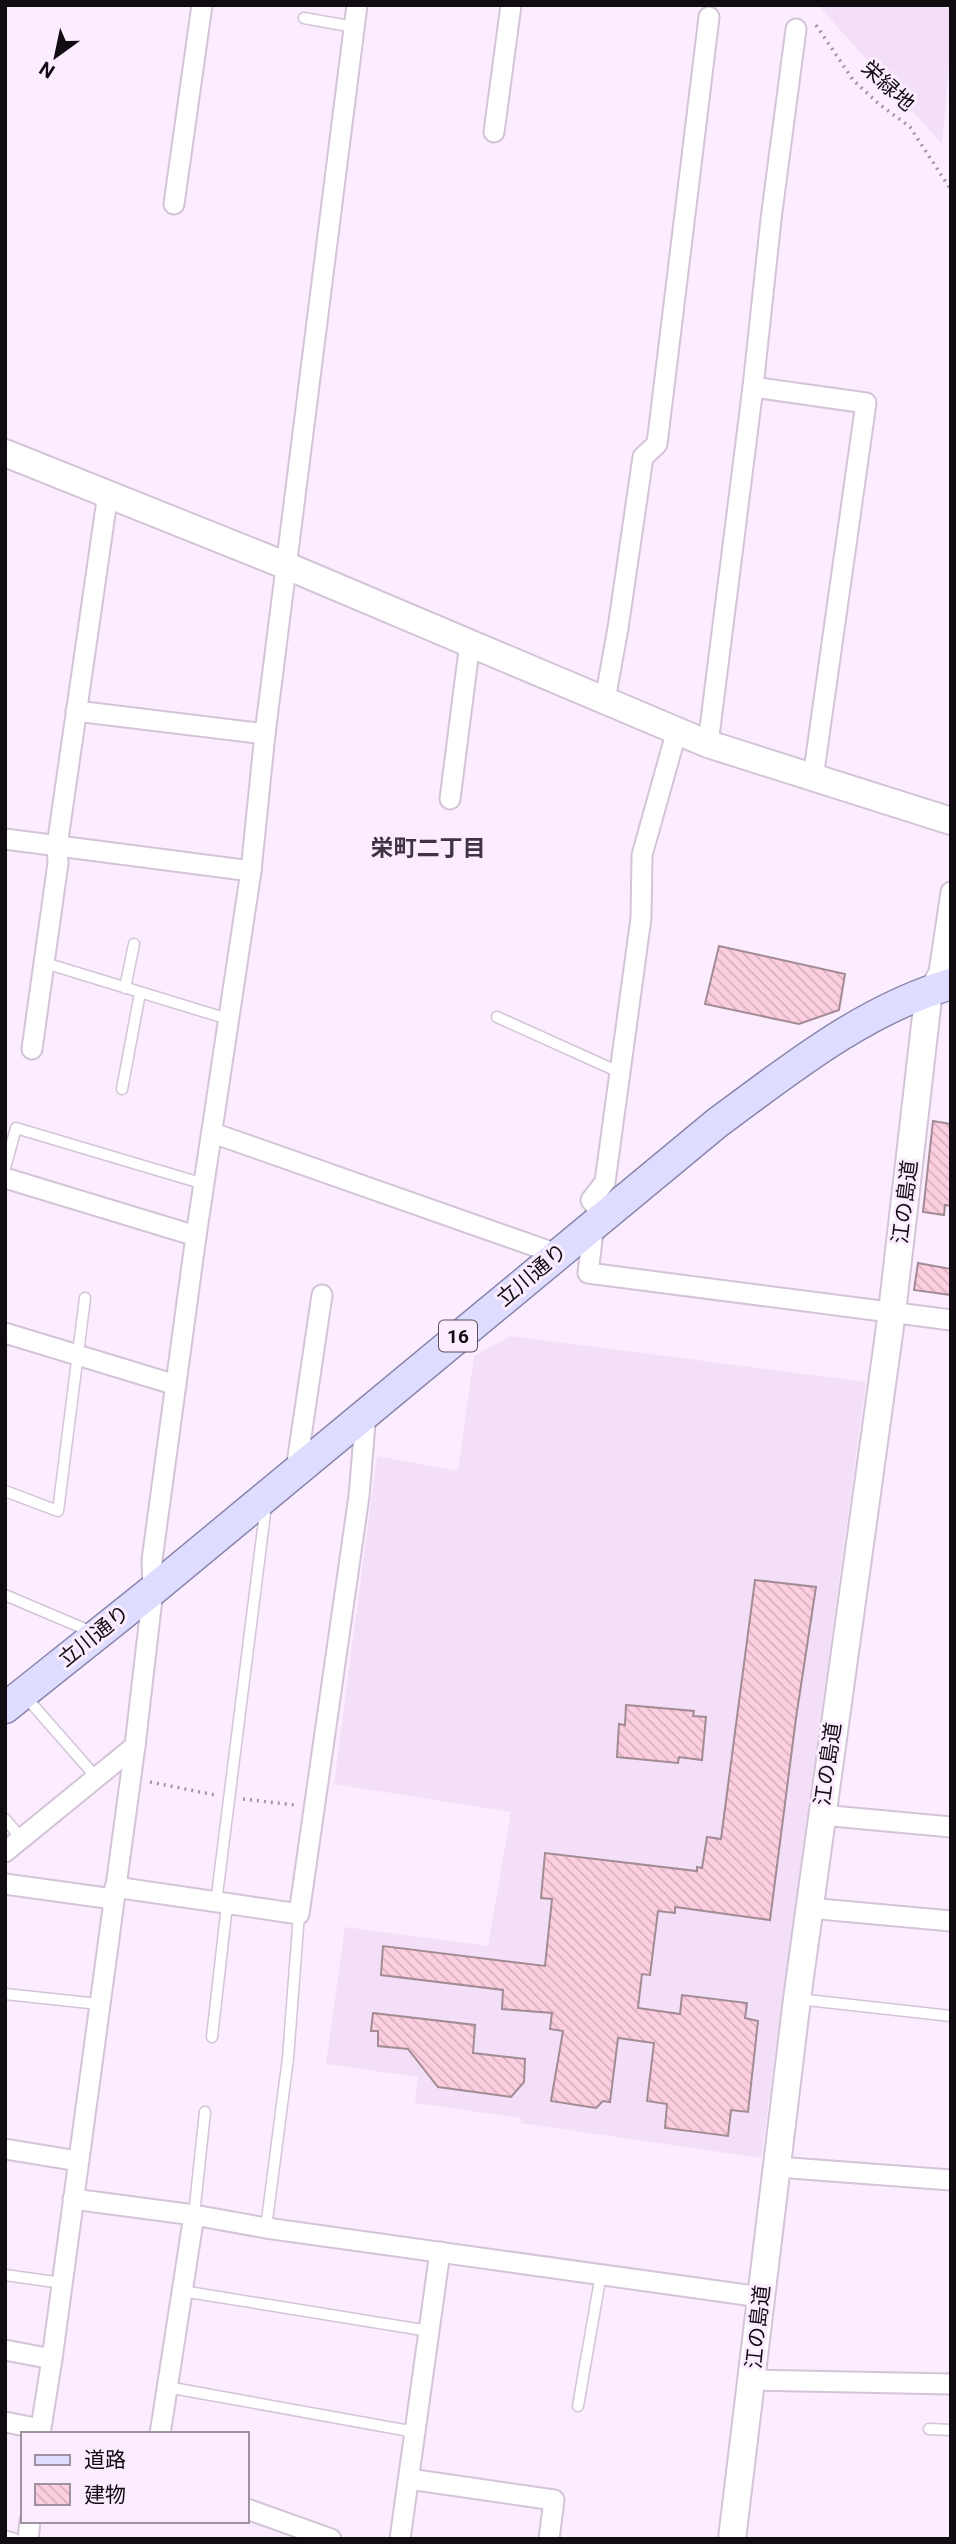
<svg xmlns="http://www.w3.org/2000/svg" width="956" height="2544" viewBox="0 0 956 2544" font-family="Roboto,'Noto Sans JP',sans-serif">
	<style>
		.built { fill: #f3dff7 }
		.building { fill: url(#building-back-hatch); stroke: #a28b93; stroke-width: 2 }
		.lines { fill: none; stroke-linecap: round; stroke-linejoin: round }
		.lane-casing { stroke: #d3c4d7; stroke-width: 13 }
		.street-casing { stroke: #d3c4d7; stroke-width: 23 }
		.secondary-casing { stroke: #d3c4d7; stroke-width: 30 }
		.primary-casing { stroke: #8986ac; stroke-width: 33 }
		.path { stroke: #a195a3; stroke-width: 3.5; stroke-dasharray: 2 5; stroke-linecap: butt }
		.lane { stroke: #fff; stroke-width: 10 }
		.street { stroke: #fff; stroke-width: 19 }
		.secondary { stroke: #fff; stroke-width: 26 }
		.primary { stroke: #dfddff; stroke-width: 30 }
		.labels { text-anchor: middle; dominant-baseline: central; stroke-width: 6; stroke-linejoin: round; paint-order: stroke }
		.shield { fill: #fcecff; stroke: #584f59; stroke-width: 2 }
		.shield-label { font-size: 19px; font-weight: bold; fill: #110c12 }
		.street-label { font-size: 21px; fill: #110c12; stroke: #fcecff }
		.neighbourhood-label { font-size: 23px; font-weight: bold; fill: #3f3341; stroke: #fcecff }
	</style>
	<defs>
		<pattern id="building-back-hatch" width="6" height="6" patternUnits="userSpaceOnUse" patternTransform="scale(1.75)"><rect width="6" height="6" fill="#fccee0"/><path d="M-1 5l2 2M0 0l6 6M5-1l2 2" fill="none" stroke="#d7b0bf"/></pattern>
	</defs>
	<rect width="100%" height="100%" fill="#fcecff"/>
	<g class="built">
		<polygon points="818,5 951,5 951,43 942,144"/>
		<polygon points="510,1336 866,1382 761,2158 521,2123 521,2118 415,2103 418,2077 326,2064 345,1927 488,1946 511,1812 334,1784 377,1456 458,1471 474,1356"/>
	</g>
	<g class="building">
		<polygon points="719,946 845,974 839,1010 799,1024 705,1004"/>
		<polygon points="933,1121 951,1124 951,1206 945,1205 944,1215 923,1212"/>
		<polygon points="918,1263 951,1269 951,1295 914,1290"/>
		<polygon points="755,1580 816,1587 796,1718 770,1920 675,1907 675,1913 658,1911 650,1975 642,1974 638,2008 680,2014 682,1995 747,2003 745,2018 758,2021 748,2112 731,2110 728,2136 665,2128 667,2104 647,2101 654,2043 618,2038 610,2102 603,2101 596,2108 551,2101 563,2031 550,2029 552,2013 502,2009 503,1990 381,1975 383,1946 545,1966 552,1899 541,1898 545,1853 697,1871 697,1867 702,1868 707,1837 721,1839"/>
		<polygon points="626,1705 694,1711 693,1716 706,1717 702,1760 679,1757 678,1763 617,1757 619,1724 625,1725"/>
		<polygon points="373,2013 475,2025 473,2053 525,2059 524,2082 511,2097 438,2087 408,2049 378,2046 378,2031 371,2031"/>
	</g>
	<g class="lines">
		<g class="lane-casing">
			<g id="lane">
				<polyline points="304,18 354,27"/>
				<polyline points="45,963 228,1019"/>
				<polyline points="125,988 134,944"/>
				<polyline points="497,1017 619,1072"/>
				<polyline points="122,1089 140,993"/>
				<polyline points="5,1168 16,1128 204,1184"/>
				<polyline points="5,1491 58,1511 85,1298"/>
				<polyline points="5,1595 92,1632"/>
				<polyline points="25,1696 96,1777"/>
				<polyline points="5,1819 22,1839"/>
				<polyline points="216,1903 266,1505"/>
				<polyline points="5,1994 99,2004"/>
				<polyline points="798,1999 951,2016"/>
				<polyline points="212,2037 227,1905"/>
				<polyline points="194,2215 205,2112"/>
				<polyline points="266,2228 288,2058 299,1914"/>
				<polyline points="5,2275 62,2283"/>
				<polyline points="182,2291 429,2331"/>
				<polyline points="167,2387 415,2432"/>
				<polyline points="578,2406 601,2274"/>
				<polyline points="929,2429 951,2430"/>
				<polyline points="5,2536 15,2539"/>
			</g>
		</g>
		<g class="street-casing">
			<g id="street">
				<polyline points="494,132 511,5"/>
				<polyline points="174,204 202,5"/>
				<polyline points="753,387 866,403 813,778"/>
				<polyline points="605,700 618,628 643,457 657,444 709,17"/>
				<polyline points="76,711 265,734"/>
				<polyline points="708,744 753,387 771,219 796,29"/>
				<polyline points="450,799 470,642"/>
				<polyline points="5,839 251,871"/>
				<polyline points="929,990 939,972 951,892"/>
				<polyline points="32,1049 58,863 57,846 108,493"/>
				<polyline points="213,1133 557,1254"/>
				<polyline points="5,1178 196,1236"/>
				<polyline points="603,1216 591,1200 605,1182 641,918 642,855 677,730"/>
				<polyline points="594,1224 588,1273 951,1320"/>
				<polyline points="5,1333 176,1385"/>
				<polyline points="296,1470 322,1295"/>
				<polyline points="821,1815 951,1827"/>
				<polyline points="5,1852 135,1746"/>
				<polyline points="5,1884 113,1899"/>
				<polyline points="115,1887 299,1914 359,1496 366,1412"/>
				<polyline points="809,1908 951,1921"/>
				<polyline points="5,2149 78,2161"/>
				<polyline points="777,2167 951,2180"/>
				<polyline points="73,2199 194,2215 266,2228 761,2297"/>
				<polyline points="5,2350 52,2359"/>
				<polyline points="752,2380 951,2384"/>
				<polyline points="5,2422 40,2429"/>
				<polyline points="40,2434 52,2359 135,1746 153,1590 152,1560 196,1236 251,871 265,734 357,5"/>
				<polyline points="160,2434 194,2215"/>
				<polyline points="409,2479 554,2500 549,2539"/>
				<polyline points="247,2509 331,2539"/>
				<polyline points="28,2539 30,2521"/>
				<polyline points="400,2539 440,2252"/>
			</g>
		</g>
		<g class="secondary-casing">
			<g id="secondary">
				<polyline points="5,453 287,566 708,744 951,821"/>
				<polyline points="732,2539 797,1999 892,1312 929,990"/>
			</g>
		</g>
		<g class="primary-casing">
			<path id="primary" d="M 5,1708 L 153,1590 L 717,1123 C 789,1070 863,1010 951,984"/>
		</g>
		<g class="path">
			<polyline points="816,25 853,80 879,104 910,127 951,190"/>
			<polyline points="150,1782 215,1795"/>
			<polyline points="243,1799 295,1805"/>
		</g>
		<use href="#lane" class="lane"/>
		<use href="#street" class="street"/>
		<use href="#secondary" class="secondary"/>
		<use href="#primary" class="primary"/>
	</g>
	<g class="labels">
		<rect class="shield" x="439" y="1320.5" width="38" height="31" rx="5"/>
		<g class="shield-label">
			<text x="458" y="1336">16</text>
		</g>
		<g class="street-label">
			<text transform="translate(888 86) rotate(42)">栄緑地</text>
			<text transform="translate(905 1202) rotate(-83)">江の島道</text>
			<text transform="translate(532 1275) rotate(-40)">立川通り</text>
			<text transform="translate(94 1636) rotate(-39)">立川通り</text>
			<text transform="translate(828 1764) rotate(-82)">江の島道</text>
			<text transform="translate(758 2327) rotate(-84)">江の島道</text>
		</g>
		<g class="neighbourhood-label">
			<text x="428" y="848">栄町二丁目</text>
		</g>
	</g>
	<rect width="956" height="2544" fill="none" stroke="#110c12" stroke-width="14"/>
	<rect x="21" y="2432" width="228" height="91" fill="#fcecff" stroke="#9e92a0" stroke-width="2"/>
	<rect x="35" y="2455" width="35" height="10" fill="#dfddff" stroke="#9e92a0" stroke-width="2"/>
	<text x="84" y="2467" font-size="21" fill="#110c12">道路</text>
	<rect x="35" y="2484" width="35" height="21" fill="url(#building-back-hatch)" stroke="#9e92a0" stroke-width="2"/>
	<text x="84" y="2502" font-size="21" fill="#110c12">建物</text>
	<g transform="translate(56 56) rotate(213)" stroke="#fcecff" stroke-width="5" paint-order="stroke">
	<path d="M0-5L12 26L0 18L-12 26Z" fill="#110c12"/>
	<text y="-10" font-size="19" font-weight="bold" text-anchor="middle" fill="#110c12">N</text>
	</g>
</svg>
